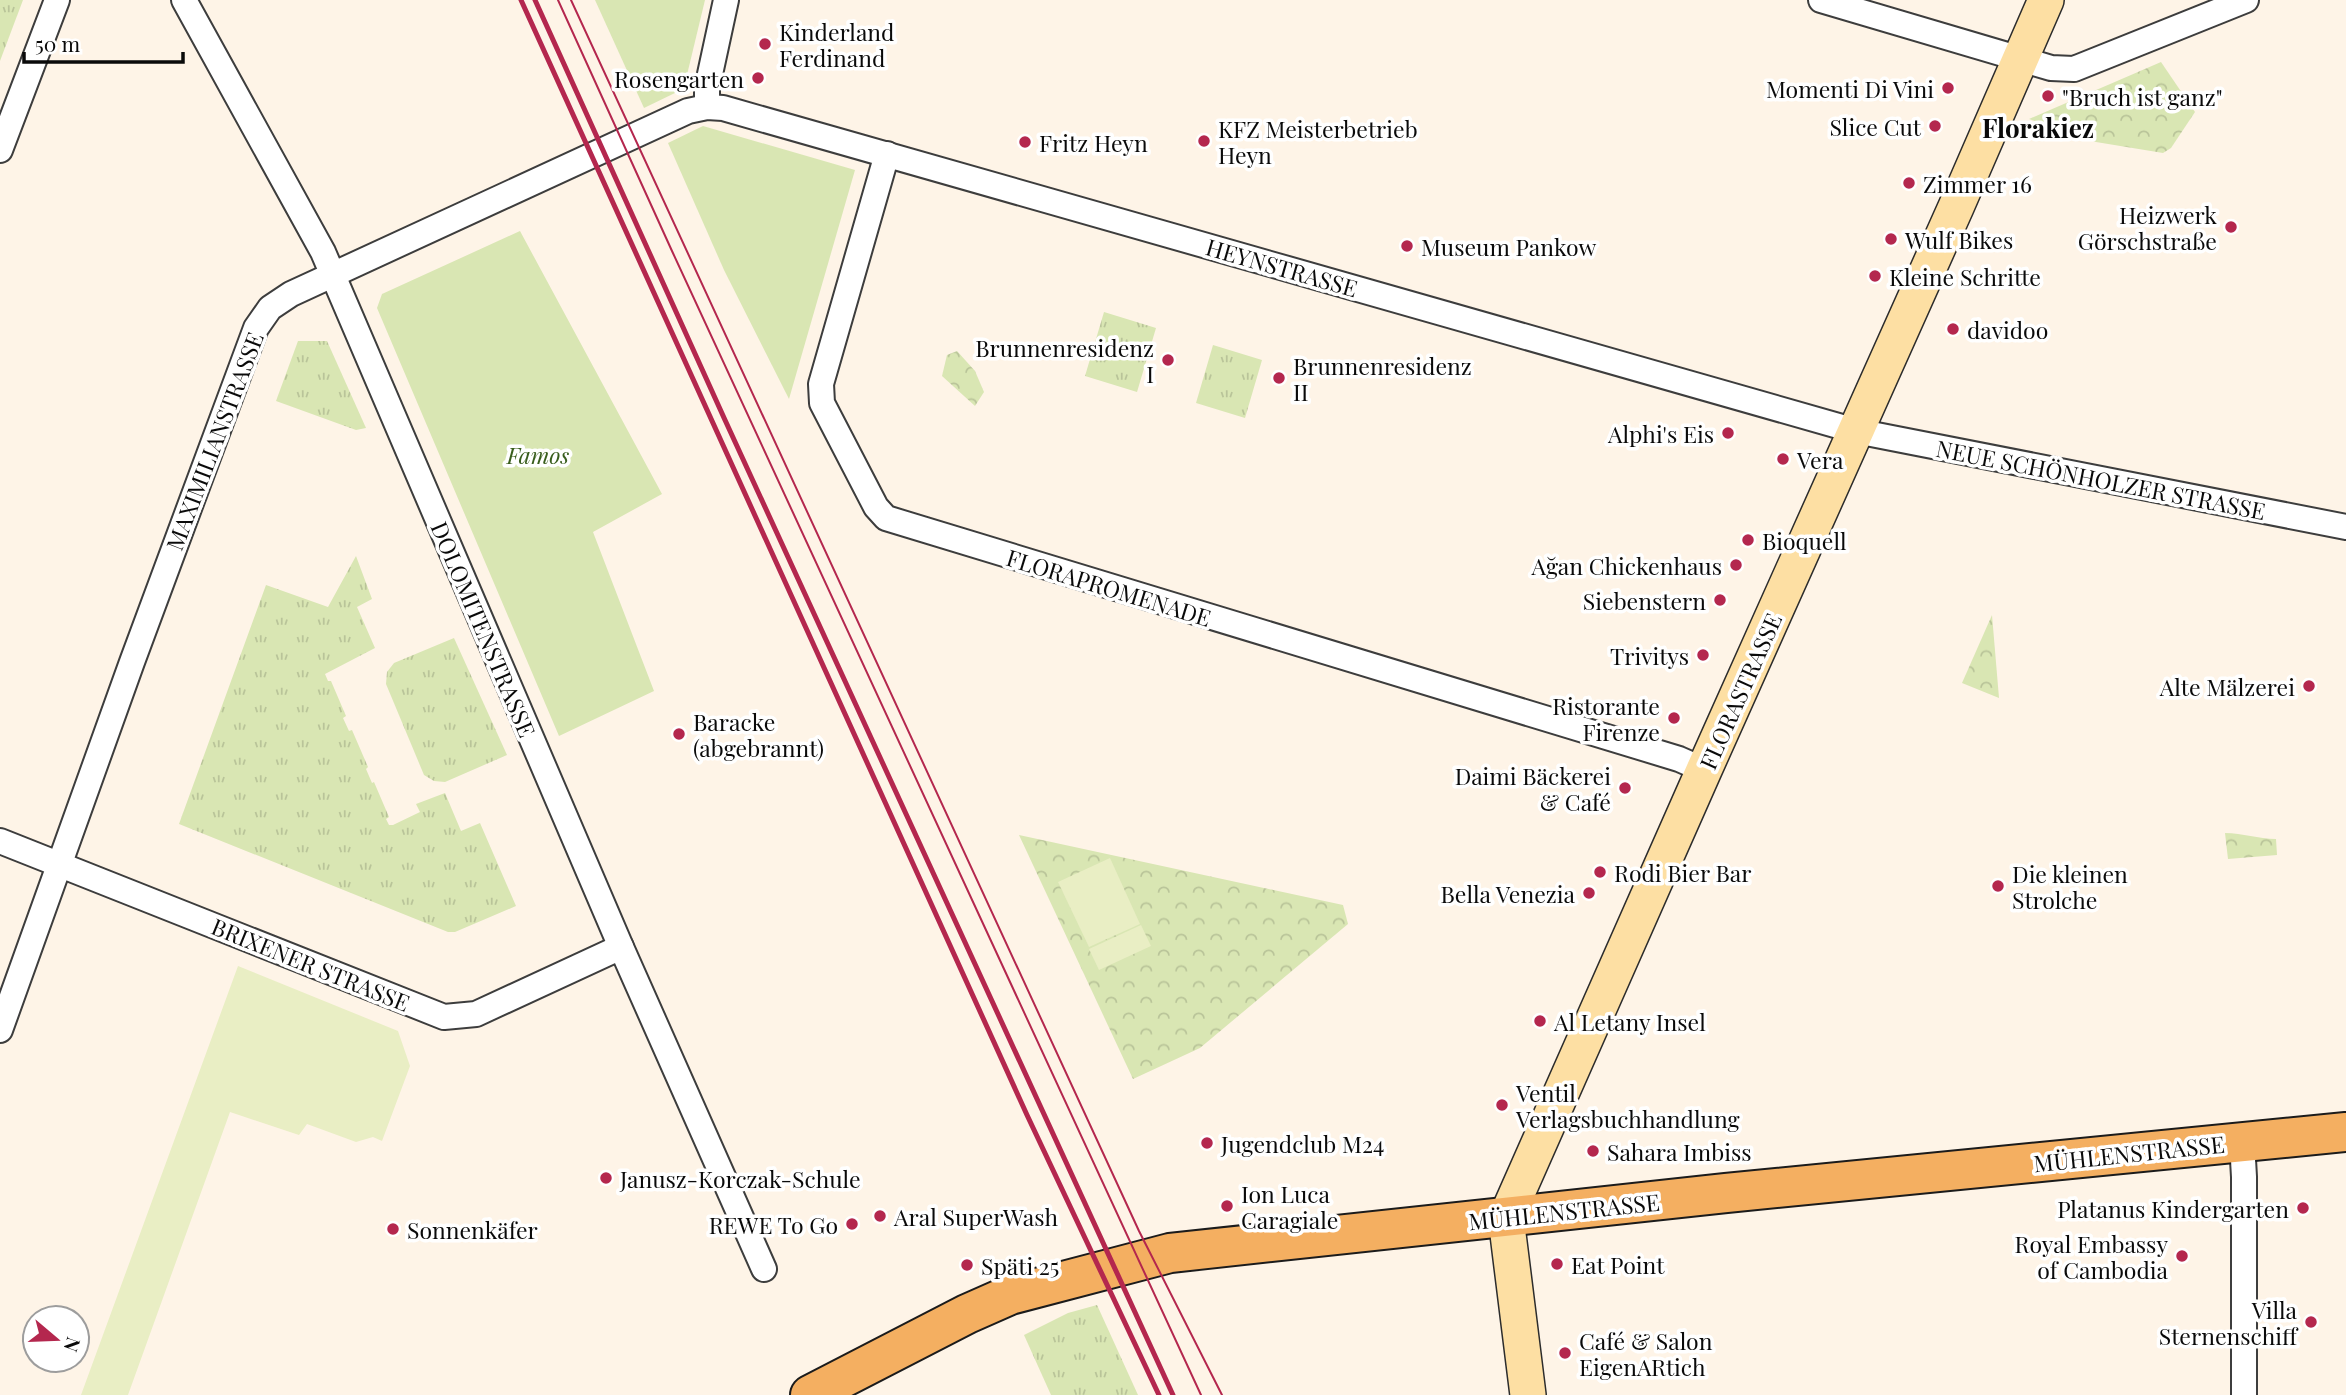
<svg xmlns="http://www.w3.org/2000/svg" width="2346" height="1395" viewBox="0 0 2346 1395" font-family="'Playfair Display',serif">
	<style>
		.grass { fill: url(#grass-tufts) }
		.park { fill: url(#park-crowns) }
		.garden { fill: #d9e6b3 }
		.pitch { fill: #e9eec4 }
		.lines { fill: none; stroke-linecap: round; stroke-linejoin: round }
		.street-casing { stroke: #3d3d3d; stroke-width: 28 }
		.secondary-casing { stroke: #2c2c2c; stroke-width: 38 }
		.primary-casing { stroke: #1b1b1b; stroke-width: 42 }
		.street { stroke: #fff; stroke-width: 24 }
		.secondary { stroke: #fddfa3; stroke-width: 35 }
		.primary { stroke: #f4af61; stroke-width: 38 }
		.tram { stroke: #b4274e; stroke-width: 2 }
		.rail { stroke: #b4274e; stroke-width: 5 }
		.poi-dot { fill: #b4274e; stroke: #fff; stroke-width: 2.5 }
		.labels { text-anchor: middle; dominant-baseline: central; stroke-width: 7; stroke-linejoin: round; paint-order: stroke }
		.poi-label { font-size: 23px; fill: #0a0a0a; stroke: #fff; text-anchor: start }
		.street-label { font-size: 23px; fill: #0a0a0a; stroke: #fff }
		.park-label { font-size: 23px; font-style: italic; fill: #395e1d; stroke: #fff }
		.quarter-label { font-size: 26px; font-weight: bold; fill: #0a0a0a; stroke: #fff }
	</style>
	<defs>
		<pattern id="grass-tufts" width="24" height="20" patternUnits="userSpaceOnUse" patternTransform="scale(1.75)"><rect width="24" height="20" fill="#d9e6b3"/><path d="M3 7l-1-3M5 7V3M7 7l1-3M15 17l-1-3M17 17v-4M19 17l1-3" fill="none" stroke="#b9c499"/></pattern>
		<pattern id="park-crowns" width="20" height="18" patternUnits="userSpaceOnUse" patternTransform="scale(1.75)"><rect width="20" height="18" fill="#d9e6b3"/><path d="M2 6a3 3 0 1 1 6 0M12 15a3 3 0 1 1 6 0" fill="none" stroke="#b9c499"/></pattern>
	</defs>
	<rect width="100%" height="100%" fill="#fef4e7"/>
	<g class="grass">
		<polygon points="0,0 23,0 0,61"/>
		<polygon points="1104,312 1156,328 1137,392 1085,376"/>
		<polygon points="298,341 327,341 366,428 356,430 276,401"/>
		<polygon points="1213,345 1262,360 1245,418 1196,403"/>
		<polygon points="356,556 372,599 357,607 375,648 325,674 328,681 331,681 346,716 343,718 349,731 352,730 368,767 366,769 372,783 374,782 389,817 386,819 389,825 393,825 420,812 416,804 445,793 461,831 480,823 516,906 455,932 448,932 179,824 266,585 328,607"/>
		<polygon points="454,638 507,755 445,782 434,781 424,775 386,684 387,672 394,663"/>
		<polygon points="1097,1305 1138,1395 1051,1395 1024,1335 1068,1313"/>
	</g>
	<g class="park">
		<polygon points="2161,62 2195,112 2171,148 2163,153 2096,142 2029,119"/>
		<polygon points="957,351 975,371 984,392 975,406 942,376 947,355"/>
		<polygon points="1992,615 1999,698 1962,683"/>
		<path d="M 2225,833 C 2243,833 2258,839 2276,839 L 2277,855 L 2228,859 Z"/>
		<polygon points="1019,835 1343,905 1348,924 1200,1048 1133,1079"/>
	</g>
	<g class="garden">
		<polygon points="595,0 705,0 686,79 677,92 644,108"/>
		<polygon points="703,126 855,170 789,399 724,270 668,143"/>
		<polygon points="520,231 662,494 593,532 654,691 559,736 377,308 382,294"/>
	</g>
	<g class="pitch">
		<polygon points="1110,858 1140,924 1089,947 1058,882"/>
		<polygon points="1141,925 1151,946 1099,970 1089,949"/>
		<polygon points="238,966 398,1031 410,1066 382,1141 373,1137 356,1142 307,1124 299,1135 230,1112 128,1395 81,1395"/>
	</g>
	<g class="lines">
		<g class="street-casing">
			<g id="street">
				<polyline points="184,0 323,252 621,947 764,1269"/>
				<polyline points="1821,0 2051,68 2074,69 2246,0"/>
				<polyline points="707,107 707,88 726,0"/>
				<polyline points="0,150 57,0"/>
				<polyline points="887,154 821,384 822,403 876,507 886,518 1679,759 1704,770"/>
				<polyline points="0,841 444,1017 476,1014 621,947"/>
				<polyline points="0,1030 132,662 256,328 270,308 291,294 688,111 707,107 723,108 1856,431 2346,527"/>
				<polyline points="2242,1142 2244,1177 2244,1395"/>
			</g>
		</g>
		<g class="secondary-casing">
			<polyline id="secondary" points="1528,1395 1506,1218 1704,770 1956,207 2046,0"/>
		</g>
		<g class="primary-casing">
			<polyline id="primary" points="810,1395 967,1314 1010,1295 1170,1253 1726,1193 2346,1132"/>
		</g>
		<use href="#street" class="street"/>
		<use href="#secondary" class="secondary"/>
		<use href="#primary" class="primary"/>
		<g class="tram">
			<polyline points="558,0 672,251 1201,1395"/>
			<polyline points="571,0 1139,1231 1222,1395"/>
		</g>
		<g class="rail">
			<polyline points="521,0 1027,1115 1159,1395"/>
			<polyline points="535,0 725,420 1173,1395"/>
		</g>
	</g>
	<g class="poi-dot">
		<circle cx="765" cy="44" r="7"/>
		<circle cx="758" cy="78" r="7"/>
		<circle cx="1948" cy="88" r="7"/>
		<circle cx="2048" cy="96" r="7"/>
		<circle cx="1935" cy="126" r="7"/>
		<circle cx="1204" cy="141" r="7"/>
		<circle cx="1025" cy="142" r="7"/>
		<circle cx="1909" cy="183" r="7"/>
		<circle cx="2231" cy="227" r="7"/>
		<circle cx="1891" cy="239" r="7"/>
		<circle cx="1407" cy="246" r="7"/>
		<circle cx="1875" cy="276" r="7"/>
		<circle cx="1953" cy="329" r="7"/>
		<circle cx="1168" cy="360" r="7"/>
		<circle cx="1279" cy="378" r="7"/>
		<circle cx="1728" cy="433" r="7"/>
		<circle cx="1783" cy="459" r="7"/>
		<circle cx="1748" cy="540" r="7"/>
		<circle cx="1736" cy="565" r="7"/>
		<circle cx="1720" cy="600" r="7"/>
		<circle cx="1703" cy="655" r="7"/>
		<circle cx="2309" cy="686" r="7"/>
		<circle cx="1674" cy="718" r="7"/>
		<circle cx="679" cy="734" r="7"/>
		<circle cx="1625" cy="788" r="7"/>
		<circle cx="1600" cy="872" r="7"/>
		<circle cx="1998" cy="886" r="7"/>
		<circle cx="1589" cy="893" r="7"/>
		<circle cx="1540" cy="1021" r="7"/>
		<circle cx="1502" cy="1105" r="7"/>
		<circle cx="1207" cy="1143" r="7"/>
		<circle cx="1593" cy="1151" r="7"/>
		<circle cx="606" cy="1178" r="7"/>
		<circle cx="1227" cy="1206" r="7"/>
		<circle cx="2303" cy="1208" r="7"/>
		<circle cx="880" cy="1216" r="7"/>
		<circle cx="852" cy="1224" r="7"/>
		<circle cx="393" cy="1229" r="7"/>
		<circle cx="2182" cy="1256" r="7"/>
		<circle cx="1557" cy="1264" r="7"/>
		<circle cx="967" cy="1265" r="7"/>
		<circle cx="2311" cy="1322" r="7"/>
		<circle cx="1565" cy="1353" r="7"/>
	</g>
	<g class="labels">
		<g class="poi-label">
			<text x="779" y="31">Kinderland<tspan x="779" dy="26">Ferdinand</tspan></text>
			<text x="744" y="78" text-anchor="end">Rosengarten</text>
			<text x="1934" y="88" text-anchor="end">Momenti Di Vini</text>
			<text x="2062" y="96">"Bruch ist ganz"</text>
			<text x="1921" y="126" text-anchor="end">Slice Cut</text>
			<text x="1218" y="128">KFZ Meisterbetrieb<tspan x="1218" dy="26">Heyn</tspan></text>
			<text x="1039" y="142">Fritz Heyn</text>
			<text x="1923" y="183">Zimmer 16</text>
			<text x="2217" y="214" text-anchor="end">Heizwerk<tspan x="2217" dy="26">Görschstraße</tspan></text>
			<text x="1905" y="239">Wulf Bikes</text>
			<text x="1421" y="246">Museum Pankow</text>
			<text x="1889" y="276">Kleine Schritte</text>
			<text x="1967" y="329">davidoo</text>
			<text x="1154" y="347" text-anchor="end">Brunnenresidenz<tspan x="1154" dy="26">I</tspan></text>
			<text x="1293" y="365">Brunnenresidenz<tspan x="1293" dy="26">II</tspan></text>
			<text x="1714" y="433" text-anchor="end">Alphi's Eis</text>
			<text x="1797" y="459">Vera</text>
			<text x="1762" y="540">Bioquell</text>
			<text x="1722" y="565" text-anchor="end">Ağan Chickenhaus</text>
			<text x="1706" y="600" text-anchor="end">Siebenstern</text>
			<text x="1689" y="655" text-anchor="end">Trivitys</text>
			<text x="2295" y="686" text-anchor="end">Alte Mälzerei</text>
			<text x="1660" y="705" text-anchor="end">Ristorante<tspan x="1660" dy="26">Firenze</tspan></text>
			<text x="693" y="721">Baracke<tspan x="693" dy="26">(abgebrannt)</tspan></text>
			<text x="1611" y="775" text-anchor="end">Daimi Bäckerei<tspan x="1611" dy="26">&amp; Café</tspan></text>
			<text x="1614" y="872">Rodi Bier Bar</text>
			<text x="2012" y="873">Die kleinen<tspan x="2012" dy="26">Strolche</tspan></text>
			<text x="1575" y="893" text-anchor="end">Bella Venezia</text>
			<text x="1554" y="1021">Al Letany Insel</text>
			<text x="1516" y="1092">Ventil<tspan x="1516" dy="26">Verlagsbuchhandlung</tspan></text>
			<text x="1221" y="1143">Jugendclub M24</text>
			<text x="1607" y="1151">Sahara Imbiss</text>
			<text x="620" y="1178">Janusz-Korczak-Schule</text>
			<text x="1241" y="1193">Ion Luca<tspan x="1241" dy="26">Caragiale</tspan></text>
			<text x="2289" y="1208" text-anchor="end">Platanus Kindergarten</text>
			<text x="894" y="1216">Aral SuperWash</text>
			<text x="838" y="1224" text-anchor="end">REWE To Go</text>
			<text x="407" y="1229">Sonnenkäfer</text>
			<text x="2168" y="1243" text-anchor="end">Royal Embassy<tspan x="2168" dy="26">of Cambodia</tspan></text>
			<text x="1571" y="1264">Eat Point</text>
			<text x="981" y="1265">Späti 25</text>
			<text x="2297" y="1309" text-anchor="end">Villa<tspan x="2297" dy="26">Sternenschiff</tspan></text>
			<text x="1579" y="1340">Café &amp; Salon<tspan x="1579" dy="26">EigenARtich</tspan></text>
		</g>
		<g class="street-label">
			<text transform="translate(1282 267) rotate(16)">HEYNSTRASSE</text>
			<text transform="translate(214 441) rotate(-69)">MAXIMILIANSTRASSE</text>
			<text transform="translate(2101 479) rotate(11)">NEUE SCHÖNHOLZER STRASSE</text>
			<text transform="translate(1109 587) rotate(17)">FLORAPROMENADE</text>
			<text transform="translate(484 629) rotate(67)">DOLOMITENSTRASSE</text>
			<text transform="translate(1740 691) rotate(-66)">FLORASTRASSE</text>
			<text transform="translate(311 964) rotate(22)">BRIXENER STRASSE</text>
			<text transform="translate(2129 1153) rotate(-6)">MÜHLENSTRASSE</text>
			<text transform="translate(1564 1211) rotate(-6)">MÜHLENSTRASSE</text>
		</g>
		<g class="park-label">
			<text x="538" y="454">Famos</text>
		</g>
		<g class="quarter-label">
			<text x="2038" y="127">Florakiez</text>
		</g>
	</g>
	<g transform="translate(56 1339) rotate(109)"><circle r="33" fill="#ffffff" stroke="#9d9d9d" stroke-width="2"/>
	<path d="M0-5L12 26L0 18L-12 26Z" fill="#b4274e"/>
	<text y="-10" font-size="19" font-weight="bold" text-anchor="middle" fill="#0a0a0a">N</text>
	</g>
	<path d="M24 52v10h159v-10" fill="none" stroke="#0a0a0a" stroke-width="3.5"/>
	<text x="35" y="52" font-size="21" fill="#0a0a0a" stroke="#ffffff" stroke-width="5" paint-order="stroke">50 m</text>
</svg>
